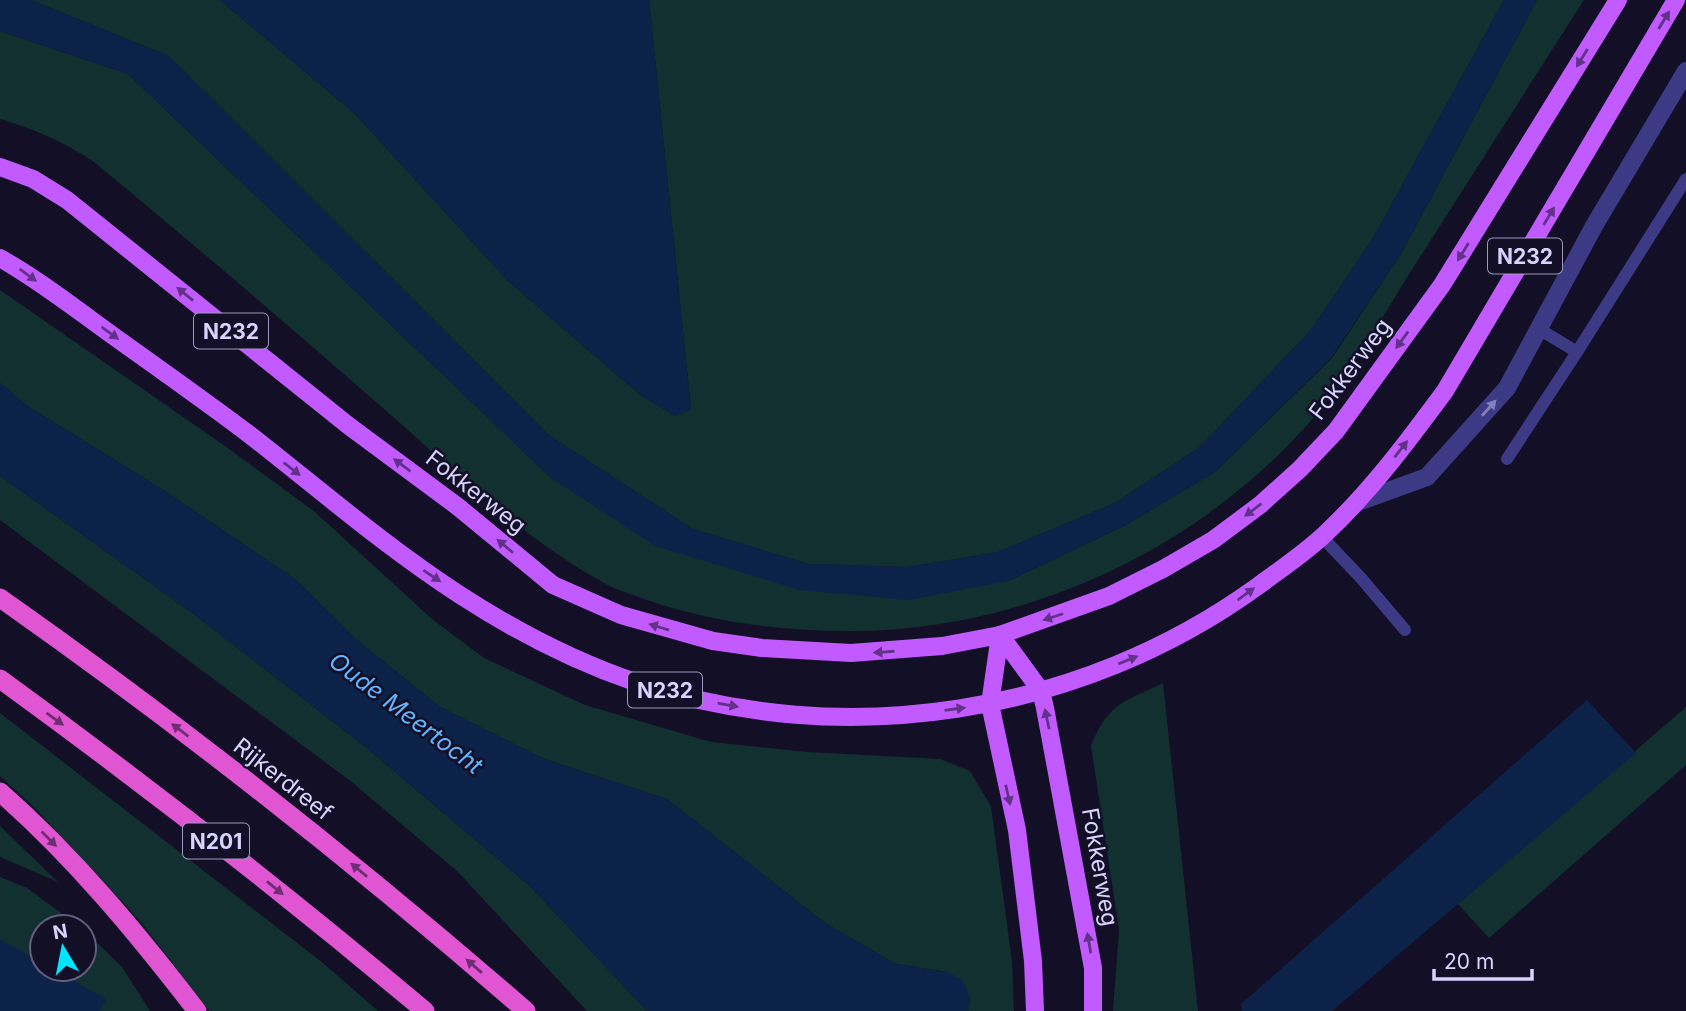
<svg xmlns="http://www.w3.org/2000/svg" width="1686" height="1011" viewBox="0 0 1686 1011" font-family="Inter,sans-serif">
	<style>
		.green { fill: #12302f }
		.water { fill: #0c2248 }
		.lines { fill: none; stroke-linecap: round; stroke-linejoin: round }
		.service { stroke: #3d3a85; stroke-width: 12 }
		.minor { stroke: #3d3a85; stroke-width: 18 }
		.primary { stroke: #c25bff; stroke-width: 18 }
		.trunk { stroke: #e055d1; stroke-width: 19 }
		.oneway { fill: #623188 }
		.oneway2 { fill: #837fbc }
		.oneway3 { fill: #6f2e73 }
		.labels { text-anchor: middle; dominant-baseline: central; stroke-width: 5; stroke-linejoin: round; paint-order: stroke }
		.shield { fill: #130f26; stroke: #9e99be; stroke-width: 2 }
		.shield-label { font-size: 21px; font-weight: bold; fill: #d9d4ff }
		.street-label { font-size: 23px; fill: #d9d4ff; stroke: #130f26 }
		.water-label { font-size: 24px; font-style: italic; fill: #62b6ff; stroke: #130f26 }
	</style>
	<rect width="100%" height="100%" fill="#130f26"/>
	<g class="green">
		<polygon points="31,0 220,0 355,114 508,281 639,394 675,416 691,409 649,0 1504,0 1372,240 1311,330 1200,447 1115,503 998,552 908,567 808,564 693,529 550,436 169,56"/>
		<path d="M 1537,0 L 1584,0 C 1526,90 1469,181 1411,271 C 1380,320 1352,373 1314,417 C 1201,549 1025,631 851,631 C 779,631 708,622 641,598 C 629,593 616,590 604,583 C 522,538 454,470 384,409 C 288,325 192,243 94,162 C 64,142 35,129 0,119 L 0,31 L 128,74 L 551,478 L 800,590 L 1008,581 L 1126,525 L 1215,472 L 1332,358 L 1401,254 Z"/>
		<polygon points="0,290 225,446 315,512 432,619 484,658 585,705 711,742 807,752 940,759 970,771 991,806 1012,961 1014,1011 968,1011 970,998 947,972 896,964 825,923 667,799 544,759 440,707 357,640 295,579 165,491 26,405 0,383"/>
		<polygon points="0,476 195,615 368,749 531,887 647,1011 587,1011 458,872 353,783 0,520"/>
		<path d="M 1163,683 L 1198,1011 L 1113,1011 L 1119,930 L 1091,746 C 1107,704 1125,701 1163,683 Z"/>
		<polygon points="1686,707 1686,765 1489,938 1458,904"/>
		<polygon points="0,713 323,963 378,1011 209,1011 142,923 33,806 0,776"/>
		<polygon points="0,826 58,882 0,857"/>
		<polygon points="0,877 27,888 80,927 42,927 42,969 84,969 84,930 122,967 150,1011 0,1011"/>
	</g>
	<g class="water">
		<polygon points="0,0 31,0 169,56 550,436 693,529 808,564 908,567 998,552 1115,503 1200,447 1311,330 1372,240 1504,0 1537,0 1401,254 1331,358 1215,472 1126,525 1008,581 909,600 800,590 655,546 551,478 128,74 0,31"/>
		<polygon points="220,0 649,0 691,410 675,416 639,394 508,281 355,114"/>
		<polygon points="0,383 26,405 165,491 295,579 357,640 440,707 544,759 667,799 825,923 896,964 947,972 963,980 970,998 968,1011 647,1011 531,887 368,749 195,615 0,476"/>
		<polygon points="1587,700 1636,753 1332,1011 1242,1011 1241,1004"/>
		<polygon points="0,939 42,963 42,969 53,969 106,999 100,1011 0,1011"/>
	</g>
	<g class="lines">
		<g class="service">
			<polyline points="1577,352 1686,179"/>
			<polyline points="1507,459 1577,352 1539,329"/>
			<polyline points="1322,537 1361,578 1405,630"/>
		</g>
		<polyline class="minor" points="1358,502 1427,477 1507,388 1594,226 1686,71"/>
		<g class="primary">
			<polyline points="0,167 33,179 67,200 349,426 457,506 553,585 621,615 713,641 762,648 851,653 942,646 1000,635 1109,596 1163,569 1213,540 1260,505 1300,469 1336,431 1442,285 1618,0"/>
			<path d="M 0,258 C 39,280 76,309 112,335 C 158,368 205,401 250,435 C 319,489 386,547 460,595 C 514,630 573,661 635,682 C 844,752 1080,715 1258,586 C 1281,569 1305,553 1325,534 C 1371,491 1408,441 1445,391 L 1676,0"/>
			<polyline points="1000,635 1041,691 1045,708 1093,968 1093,1011"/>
			<polyline points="1000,635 990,704 1017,830 1033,961 1035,1011"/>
		</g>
		<g class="trunk">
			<path d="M 0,598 C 182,726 358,865 526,1011"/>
			<path d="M 0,679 C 146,785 287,895 425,1011"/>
			<path d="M 0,792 C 74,857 137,933 197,1011"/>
		</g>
	</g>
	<defs><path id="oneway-solid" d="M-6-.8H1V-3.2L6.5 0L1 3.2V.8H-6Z" transform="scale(1.75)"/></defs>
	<g class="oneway">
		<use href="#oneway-solid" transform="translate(1664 20) rotate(-59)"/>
		<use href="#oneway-solid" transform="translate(1582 58) rotate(122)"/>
		<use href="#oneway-solid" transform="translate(1549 216) rotate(-59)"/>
		<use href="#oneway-solid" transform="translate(1463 252) rotate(122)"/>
		<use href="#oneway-solid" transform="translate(28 275) rotate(36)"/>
		<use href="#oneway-solid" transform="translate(185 294) rotate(-141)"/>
		<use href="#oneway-solid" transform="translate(110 333) rotate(36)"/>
		<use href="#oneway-solid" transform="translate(1402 340) rotate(126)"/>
		<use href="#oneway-solid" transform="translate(1401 449) rotate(-52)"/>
		<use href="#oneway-solid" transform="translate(402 465) rotate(-143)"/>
		<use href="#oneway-solid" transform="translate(292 469) rotate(38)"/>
		<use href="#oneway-solid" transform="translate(1253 510) rotate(143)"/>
		<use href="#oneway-solid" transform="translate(505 546) rotate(-140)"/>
		<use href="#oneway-solid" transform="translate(432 576) rotate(34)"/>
		<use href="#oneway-solid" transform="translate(1246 594) rotate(-36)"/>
		<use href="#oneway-solid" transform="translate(1053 617) rotate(162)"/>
		<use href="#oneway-solid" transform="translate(659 627) rotate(-163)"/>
		<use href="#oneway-solid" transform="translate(884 652) rotate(176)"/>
		<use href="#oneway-solid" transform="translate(1128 660) rotate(-22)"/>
		<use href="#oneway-solid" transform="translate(728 705) rotate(10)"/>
		<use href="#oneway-solid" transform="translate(955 709) rotate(-8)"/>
		<use href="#oneway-solid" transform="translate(1047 719) rotate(-102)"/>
		<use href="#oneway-solid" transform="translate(1008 795) rotate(77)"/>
		<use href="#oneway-solid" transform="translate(1089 943) rotate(-100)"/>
	</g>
	<use class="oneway2" href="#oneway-solid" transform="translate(1489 408) rotate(-48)"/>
	<g class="oneway3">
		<use href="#oneway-solid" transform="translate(55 719) rotate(36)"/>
		<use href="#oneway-solid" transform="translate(180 730) rotate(-143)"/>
		<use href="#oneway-solid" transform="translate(49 839) rotate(45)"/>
		<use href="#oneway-solid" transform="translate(359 870) rotate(-141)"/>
		<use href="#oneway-solid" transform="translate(275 888) rotate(39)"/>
		<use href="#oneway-solid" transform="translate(474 966) rotate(-139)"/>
	</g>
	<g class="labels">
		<g class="shield">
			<rect x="1488" y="238.5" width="74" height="35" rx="5"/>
			<rect x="194" y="313.5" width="74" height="35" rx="5"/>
			<rect x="628" y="672.5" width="74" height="35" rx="5"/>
			<rect x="183" y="823.5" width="66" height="35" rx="5"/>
		</g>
		<g class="shield-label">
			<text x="1525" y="256">N232</text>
			<text x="231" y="331">N232</text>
			<text x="665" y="690">N232</text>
			<text x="216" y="841">N201</text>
		</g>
		<g class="street-label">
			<text transform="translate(1350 369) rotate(-53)">Fokkerweg</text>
			<text transform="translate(476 492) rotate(38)">Fokkerweg</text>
			<text transform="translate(283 779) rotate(38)">Rijkerdreef</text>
			<text transform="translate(1100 867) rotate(80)">Fokkerweg</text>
		</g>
		<g class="water-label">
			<text transform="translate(406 713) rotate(37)">Oude Meertocht</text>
		</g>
	</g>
	<g transform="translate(63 948) rotate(350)"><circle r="33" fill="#130f26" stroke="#625e7d" stroke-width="2"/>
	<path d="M0-5L12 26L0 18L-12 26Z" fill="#00e5ff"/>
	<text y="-10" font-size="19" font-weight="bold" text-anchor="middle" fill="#d9d4ff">N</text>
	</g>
	<path d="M1434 969v10h98v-10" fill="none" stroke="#d9d4ff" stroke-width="3.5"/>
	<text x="1444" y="969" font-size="21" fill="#d9d4ff" stroke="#130f26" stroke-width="5" paint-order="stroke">20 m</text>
</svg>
